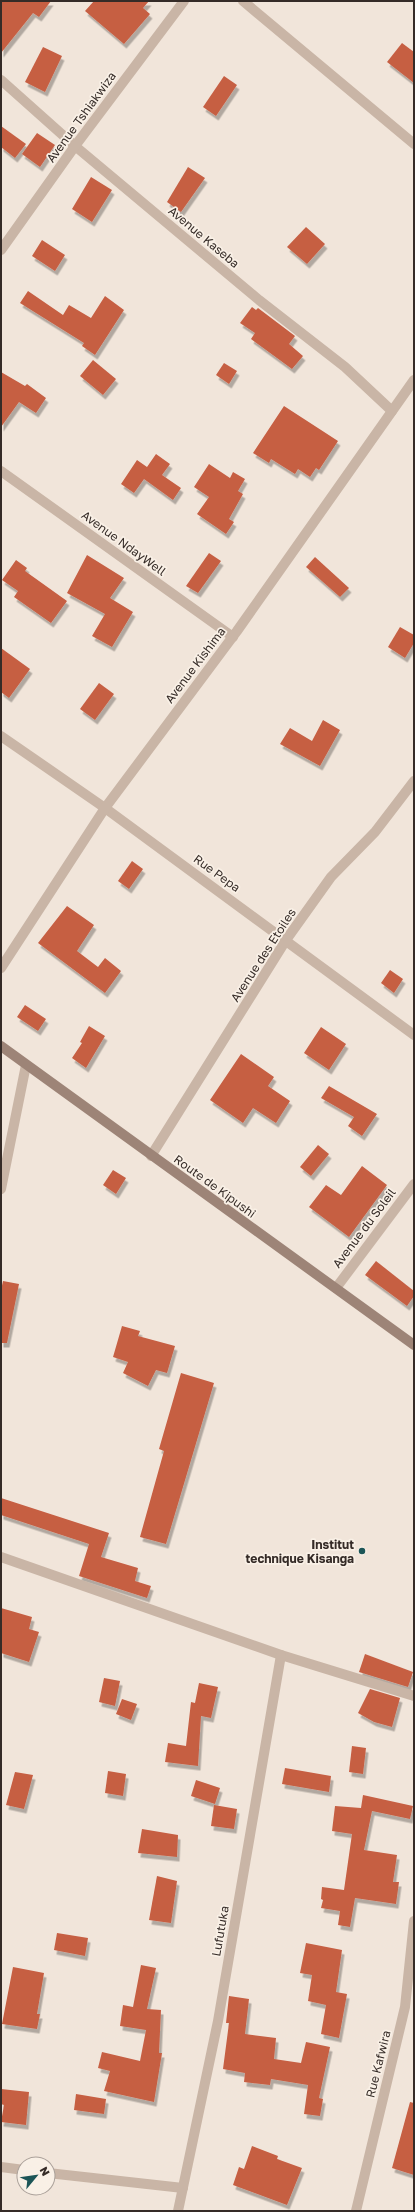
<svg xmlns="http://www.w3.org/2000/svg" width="415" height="2212" viewBox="0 0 415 2212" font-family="'Golos Text',sans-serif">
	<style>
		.building { fill: #c65e43; filter: url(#shadow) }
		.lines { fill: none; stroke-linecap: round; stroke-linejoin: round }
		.street { stroke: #c9b5a6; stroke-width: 10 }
		.secondary { stroke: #9d8477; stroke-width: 10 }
		.poi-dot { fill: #1c5557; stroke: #f9f0e6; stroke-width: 1.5 }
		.labels { text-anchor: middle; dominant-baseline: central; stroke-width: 3.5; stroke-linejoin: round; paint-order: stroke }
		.street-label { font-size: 12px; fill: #352b27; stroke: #f9f0e6 }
		.poi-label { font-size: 12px; font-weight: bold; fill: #352b27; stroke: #f9f0e6; text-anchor: end }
	</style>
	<defs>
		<filter id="shadow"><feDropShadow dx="2.5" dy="4.5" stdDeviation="0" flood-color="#0004"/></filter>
	</defs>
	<rect width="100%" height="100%" fill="#f1e5da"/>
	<g class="building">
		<polygon points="1,1 51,1 39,17 33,13 1,53"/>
		<polygon points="94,1 149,1 143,8 150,14 124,44 85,11"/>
		<polygon points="402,43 414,52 414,83 387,62"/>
		<polygon points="43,47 62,56 45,92 25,82"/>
		<polygon points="224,76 237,85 216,116 203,107"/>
		<polygon points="1,126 26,144 15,158 1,147"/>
		<polygon points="37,133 55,145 40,167 22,154"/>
		<polygon points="188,167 205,178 181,212 167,202"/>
		<polygon points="91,177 112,190 92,222 72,209"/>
		<polygon points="306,227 325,244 307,264 287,247"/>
		<polygon points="42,240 65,255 55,271 32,256"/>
		<polygon points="28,291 63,315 69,305 91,318 105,296 124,310 95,355 82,346 84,343 20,303"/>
		<polygon points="252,307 256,310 258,308 295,336 289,344 303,356 292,369 251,339 255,333 240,323"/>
		<polygon points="93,360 116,379 103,395 80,376"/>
		<polygon points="224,363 237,371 229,384 216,375"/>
		<polygon points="1,372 25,386 27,384 46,398 36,413 19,402 1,427"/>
		<polygon points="284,406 338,441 319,470 316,468 310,477 298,469 295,474 271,459 269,463 253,453"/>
		<polygon points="156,454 170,464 162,475 181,488 173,500 144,479 134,493 121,484 137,460 147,467"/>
		<polygon points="209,464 230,478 233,472 245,479 238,491 243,494 229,519 234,522 226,534 197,514 209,497 194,487"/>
		<polygon points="209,553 221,561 198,593 186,586"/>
		<polygon points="87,555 124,578 110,598 133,612 112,647 92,636 105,614 67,593"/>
		<polygon points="315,557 349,588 340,597 306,567"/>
		<polygon points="16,560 27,568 25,571 67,601 51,623 14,597 18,591 2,580"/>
		<polygon points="400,627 414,635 414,643 405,658 388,647"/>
		<polygon points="1,648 30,669 9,698 1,692"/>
		<polygon points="99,683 114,694 95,720 80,709"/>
		<polygon points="323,720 340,730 320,766 280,744 290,728 312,741"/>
		<polygon points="132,861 143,869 129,889 118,881"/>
		<polygon points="67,906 94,925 77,951 98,967 105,958 121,971 105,993 38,943"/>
		<polygon points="390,970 403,979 394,993 381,983"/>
		<polygon points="25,1005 46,1019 38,1031 17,1017"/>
		<polygon points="89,1026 105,1036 86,1068 72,1058 82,1043 80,1042"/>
		<polygon points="321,1027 346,1044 329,1070 304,1053"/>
		<polygon points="241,1054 274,1077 268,1086 290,1101 276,1123 253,1108 243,1123 210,1100"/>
		<polygon points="329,1086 377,1114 362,1136 348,1126 354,1117 321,1098"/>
		<polygon points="318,1145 329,1154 311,1176 300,1167"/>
		<polygon points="362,1166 387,1185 349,1237 309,1207 326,1185 341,1195"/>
		<polygon points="113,1170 126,1178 116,1194 103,1185"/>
		<polygon points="376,1261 414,1291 414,1296 407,1306 365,1275"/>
		<polygon points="3,1281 19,1284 7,1343 1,1343 1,1290"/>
		<polygon points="122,1326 140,1331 138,1336 175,1346 167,1373 156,1370 148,1386 123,1373 128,1362 113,1357"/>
		<polygon points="181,1373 214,1383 166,1544 140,1537 164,1451 159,1449"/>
		<polygon points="1,1498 109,1533 101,1557 138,1568 135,1581 151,1586 147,1598 79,1576 89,1544 1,1515"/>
		<polygon points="1,1608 32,1617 29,1629 39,1632 29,1662 1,1653"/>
		<polygon points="365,1654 413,1672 408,1687 359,1672"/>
		<polygon points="104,1678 120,1681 115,1706 99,1702"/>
		<polygon points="199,1683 218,1687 211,1718 201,1716 198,1766 165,1762 168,1743 186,1746 191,1702 195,1703"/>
		<polygon points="370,1689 400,1698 392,1727 374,1722 358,1713"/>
		<polygon points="122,1699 137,1704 131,1720 116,1714"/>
		<polygon points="352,1746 366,1748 363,1774 349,1772"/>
		<polygon points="285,1768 331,1776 329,1792 282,1784"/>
		<polygon points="108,1771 126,1774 123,1796 105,1793"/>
		<polygon points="15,1772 33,1775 24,1809 6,1805"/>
		<polygon points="196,1780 220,1788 215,1804 191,1796"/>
		<polygon points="363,1795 413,1806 410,1819 372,1811 364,1850 397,1855 393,1882 399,1882 396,1904 355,1898 350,1927 338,1925 340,1911 321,1908 323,1900 321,1899 322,1887 344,1890 352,1834 332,1831 335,1806 361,1808"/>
		<polygon points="214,1805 237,1809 234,1829 211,1826"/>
		<polygon points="142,1829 178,1835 177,1857 138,1853"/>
		<polygon points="157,1876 177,1881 171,1923 149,1920"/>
		<polygon points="57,1933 88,1938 85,1956 54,1950"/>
		<polygon points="306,1943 342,1950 336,1992 347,1994 339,2038 321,2034 326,2005 308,2001 312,1975 300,1973"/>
		<polygon points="141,1965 156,1968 147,2009 161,2010 159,2053 162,2053 154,2102 104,2091 110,2071 98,2068 102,2052 140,2061 146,2030 120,2026 123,2005 133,2007"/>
		<polygon points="13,1967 44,1973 37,2014 40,2014 37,2029 2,2024"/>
		<polygon points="229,1996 249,1999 245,2034 276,2038 274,2059 301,2063 306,2042 330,2047 319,2098 323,2099 320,2116 304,2114 308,2085 271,2079 270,2085 244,2082 245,2073 223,2069 229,2023 226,2023"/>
		<polygon points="1,2089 29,2092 26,2125 1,2122 4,2105 1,2104"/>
		<polygon points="76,2094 106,2099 104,2114 74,2110"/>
		<polygon points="410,2102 414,2103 414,2175 392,2168"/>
		<polygon points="252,2146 278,2156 277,2159 302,2168 287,2205 233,2185 239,2167 244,2169"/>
	</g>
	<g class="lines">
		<g class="street">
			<polyline points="243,1 414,144"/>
			<polyline points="1,80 75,146 259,300 345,367 392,411"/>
			<polyline points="1,250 75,146 184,1"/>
			<polyline points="1,471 233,637"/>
			<polyline points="1,736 105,808 414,1035"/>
			<polyline points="1,968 105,808 237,631 414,380"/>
			<polyline points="151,1156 286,940 331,877 375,832 414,781"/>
			<polyline points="1,1189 26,1065"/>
			<polyline points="336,1288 414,1184"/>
			<polyline points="1,1557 281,1655 414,1696"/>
			<polyline points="1,2167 24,2170"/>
			<polyline points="48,2173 183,2188"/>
			<polyline points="178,2211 218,2021 281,1655"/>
			<polyline points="356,2211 405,2007 414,1921"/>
		</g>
		<polyline class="secondary" points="1,1046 414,1345"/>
	</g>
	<circle class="poi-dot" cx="362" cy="1551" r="4"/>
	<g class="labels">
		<g class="street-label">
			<text transform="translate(81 117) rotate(-54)">Avenue Tshiakwiza</text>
			<text transform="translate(204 237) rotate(40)">Avenue Kaseba</text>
			<text transform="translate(124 543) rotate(36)">Avenue NdayWell</text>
			<text transform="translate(195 665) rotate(-53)">Avenue Kishima</text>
			<text transform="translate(217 873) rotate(36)">Rue Pepa</text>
			<text transform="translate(263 955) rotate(-57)">Avenue des Etoiles</text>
			<text transform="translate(215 1186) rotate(36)">Route de Kipushi</text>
			<text transform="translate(364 1228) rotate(-53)">Avenue du Soleil</text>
			<text transform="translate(220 1931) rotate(-80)">Lufutuka</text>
			<text transform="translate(378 2064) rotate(-76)">Rue Kafwira</text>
		</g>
		<g class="poi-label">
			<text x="354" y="1544">Institut<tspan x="354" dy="14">technique Kisanga</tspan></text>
		</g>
	</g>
	<rect width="415" height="2212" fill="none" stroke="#352b27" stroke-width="4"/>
	<g transform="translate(36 2176) rotate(61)"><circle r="19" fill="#f9f0e6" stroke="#aba19a"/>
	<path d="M0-3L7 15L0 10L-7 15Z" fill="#1c5557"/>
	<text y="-6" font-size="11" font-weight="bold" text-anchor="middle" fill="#352b27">N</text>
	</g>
</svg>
